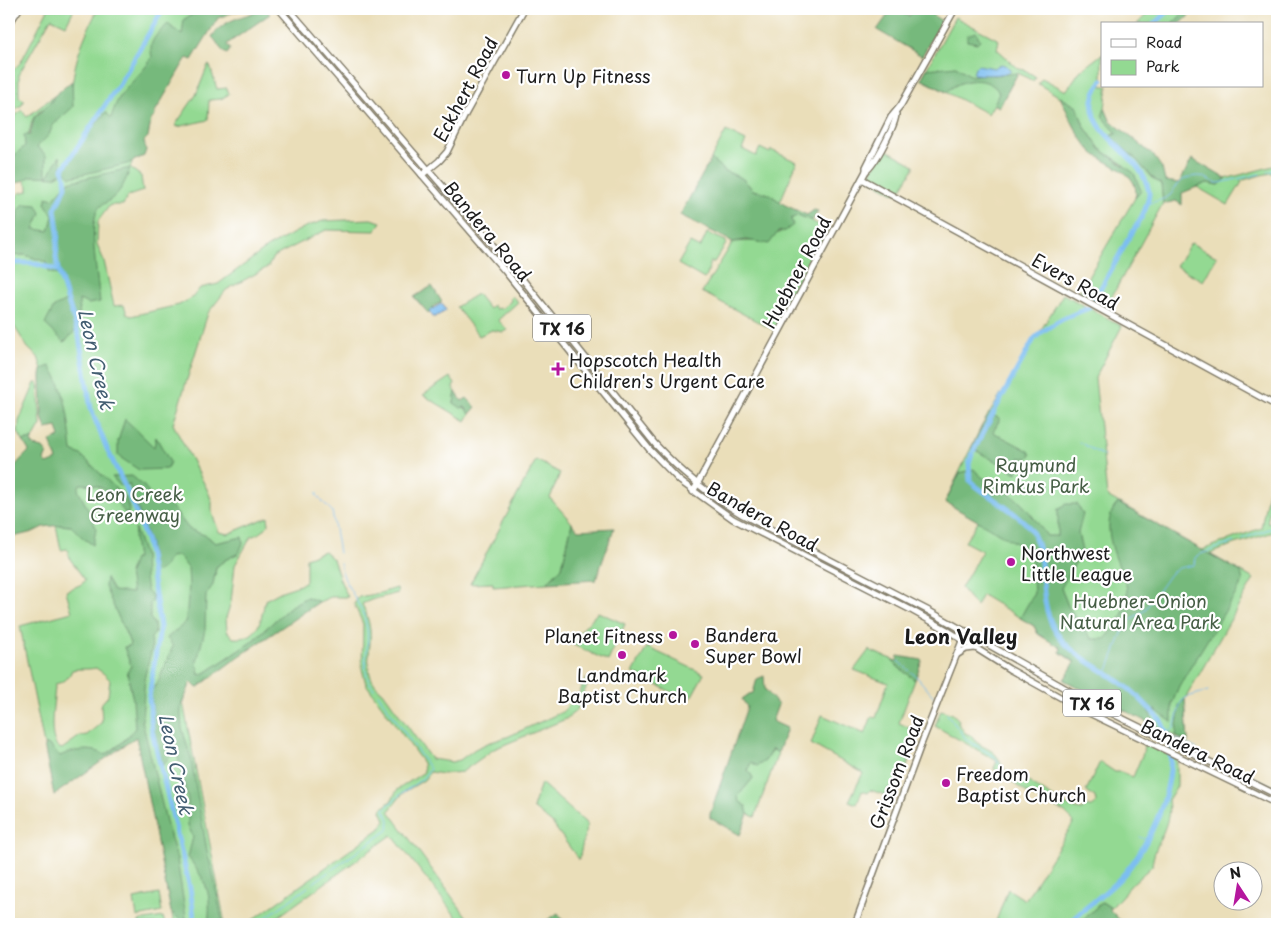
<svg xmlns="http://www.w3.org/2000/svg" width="1286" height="933" viewBox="0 0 1286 933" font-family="'Playpen Sans',sans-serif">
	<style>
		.green { fill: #93d992; stroke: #587a57; fill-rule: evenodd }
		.forest { fill: #76b97c; stroke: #496a4c }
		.water { fill: #7bbef1; stroke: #4c6d86 }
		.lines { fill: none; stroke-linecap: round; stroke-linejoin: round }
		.stream { stroke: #7bbef1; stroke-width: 1 }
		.river { stroke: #7bbef1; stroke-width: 5 }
		.major-casing { stroke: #837d6a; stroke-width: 8 }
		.major { stroke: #fff; stroke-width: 5 }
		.poi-dot { fill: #b5179e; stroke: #fff; stroke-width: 2 }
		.labels { text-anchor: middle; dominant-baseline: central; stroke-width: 4.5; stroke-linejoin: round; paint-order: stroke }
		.shield { fill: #fff; stroke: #606060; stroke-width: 1 }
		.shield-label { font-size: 16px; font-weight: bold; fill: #1c1c1c }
		.poi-label { font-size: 18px; fill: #1c1c1c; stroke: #fff; text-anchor: start }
		.street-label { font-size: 18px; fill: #1c1c1c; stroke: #fff }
		.park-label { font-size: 18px; fill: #465e45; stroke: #fff }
		.water-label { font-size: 19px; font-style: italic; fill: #425d71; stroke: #fff }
		.quarter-label { font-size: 20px; font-weight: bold; fill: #1c1c1c; stroke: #fff }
	</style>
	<rect width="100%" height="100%" fill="#fff"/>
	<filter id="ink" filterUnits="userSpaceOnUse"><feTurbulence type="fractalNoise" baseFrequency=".02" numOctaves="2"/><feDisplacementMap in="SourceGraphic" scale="10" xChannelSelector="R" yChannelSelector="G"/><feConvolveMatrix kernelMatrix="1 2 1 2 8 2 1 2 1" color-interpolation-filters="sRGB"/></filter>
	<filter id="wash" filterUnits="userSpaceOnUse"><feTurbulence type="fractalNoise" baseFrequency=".0096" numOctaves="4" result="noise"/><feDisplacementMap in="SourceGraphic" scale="20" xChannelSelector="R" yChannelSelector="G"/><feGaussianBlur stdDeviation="1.12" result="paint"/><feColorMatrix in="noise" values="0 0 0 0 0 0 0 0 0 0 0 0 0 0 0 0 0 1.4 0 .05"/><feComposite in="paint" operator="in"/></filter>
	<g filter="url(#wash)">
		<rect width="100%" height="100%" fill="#eadeb9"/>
		<g class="green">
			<polygon points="48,9 74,9 66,25 51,18 19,74 19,97 24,100 21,106 9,113 9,92 14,86 10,73 21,62"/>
			<path d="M 98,9 L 232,9 L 220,15 L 183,61 L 149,119 L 130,168 L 141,176 L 143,191 L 128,196 L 123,205 L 110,205 L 98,221 L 97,244 L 104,261 L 114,306 L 124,305 L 127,314 L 131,316 L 179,305 L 192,298 L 200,288 L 218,284 L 268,247 L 305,227 L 323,221 L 371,219 L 381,222 L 375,231 L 326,230 L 273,257 L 268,267 L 226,290 L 208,313 L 173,424 L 208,491 L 212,502 L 212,513 L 219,532 L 228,534 L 268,517 L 269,524 L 262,532 L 251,537 L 235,565 L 231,602 L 226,618 L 227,631 L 233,638 C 259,640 261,621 265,600 L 282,591 L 300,585 L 306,581 L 306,558 L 324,551 L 333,559 L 340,580 L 348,597 L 331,597 L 319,602 L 307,597 L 291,606 L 250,643 L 205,673 L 199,675 L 197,663 L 183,702 L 225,924 L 174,924 L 135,729 L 119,745 L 105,755 L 60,756 L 49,746 L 44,745 L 20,626 L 72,612 L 66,591 L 82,584 L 85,580 L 70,559 L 67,549 L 61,550 L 56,525 L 71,526 L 83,538 L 46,368 L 42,369 L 38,357 L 28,348 L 14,326 L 9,321 L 9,256 L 25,255 L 31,257 L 18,211 L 16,226 L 9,229 L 9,215 L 11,212 L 9,209 L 19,193 L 28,191 L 28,186 L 11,159 L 9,160 L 9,120 L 22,110 L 27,117 L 54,96 C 50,106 40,109 34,117 C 31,122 29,137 25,145 L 72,98 C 71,66 84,36 98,9 ZM 207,536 L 215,543 L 226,541 L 239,552 L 225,560 L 216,567 L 215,577 ZM 106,579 L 113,591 L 137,662 L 132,695 L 127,672 L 131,666 L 124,647 L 129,646 L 130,643 L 115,608 ZM 96,668 L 103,673 L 110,680 L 108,696 L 101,704 L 102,722 L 87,735 L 80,736 L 62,749 C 45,745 55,699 55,684 C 65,682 68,679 72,670 C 81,668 86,670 96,668 Z"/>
			<polygon points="1152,9 1188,9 1172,24 1137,24"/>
			<polygon points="955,17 999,40 997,49 1019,69 1025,70 1036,77 1033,81 1018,73 999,107 994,104 988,114 921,79"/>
			<path d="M 1102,54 L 1102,86 L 1108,86 L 1105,108 L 1102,117 L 1118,134 L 1111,135 C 1120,147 1126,149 1135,158 C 1143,167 1150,178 1161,184 L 1163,203 L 1105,309 L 1078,294 L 1135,198 L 1141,190 L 1123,164 L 1100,149 L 1084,126 L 1077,107 L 1038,84 L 1042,78 L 1066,91 L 1080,71 Z"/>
			<polygon points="208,65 210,66 217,89 227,88 229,94 221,99 209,100 208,120 177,127 176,124 196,95"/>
			<polygon points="726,131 746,141 742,149 756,156 760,148 770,153 771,150 797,162 780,202 769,194 753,190 743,179 725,171 711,159"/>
			<polygon points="887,150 914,165 914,168 899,192 896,194 871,180 870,174 883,151"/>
			<polygon points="1277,165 1277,172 1261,175 1240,181 1242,182 1228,205 1197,187 1207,183 1219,185 1225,179"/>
			<polygon points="798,215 812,221 829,231 821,243 775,331 702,292 733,242 753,241 785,231 790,219"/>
			<polygon points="707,233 726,241 726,244 714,262 710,262 707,276 704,279 678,264 690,243 700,248"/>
			<polygon points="1191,243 1217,257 1203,281 1176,266"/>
			<polygon points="477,294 489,309 493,305 496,309 499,308 501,309 511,301 510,298 512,296 518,302 498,320 508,330 503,332 492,330 479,336 456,307"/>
			<polygon points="1063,294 1122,326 1095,378 1107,496 1202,550 1261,528 1277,446 1277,474 1267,523 1277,520 1277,531 1229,546 1210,554 1254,579 1185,699 1188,742 1064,680 1075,663 1060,652 1061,648 1038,634 1034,626 982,595 976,606 961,588 982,551 965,542 978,521 945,502 981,427"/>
			<polygon points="450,377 455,384 453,387 456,392 454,403 464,407 470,414 466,421 423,395"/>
			<polygon points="35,383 38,383 41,425 33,439 23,441 18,432 19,421"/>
			<polygon points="536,460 560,473 550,498 572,523 562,567 547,583 493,587 493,583 470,584"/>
			<path d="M 397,588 L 398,593 L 371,600 L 362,604 C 366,612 369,621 370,630 C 372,653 360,675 383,692 L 431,759 L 452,762 L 460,760 L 475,749 L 488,743 L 507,737 L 562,712 L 578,696 L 586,679 L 589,680 L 577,710 L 566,719 L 494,749 L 462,772 L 443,774 L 430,772 L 424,780 L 404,792 L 389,811 L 472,924 L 462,924 L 392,835 L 268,924 L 247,924 L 382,827 L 385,820 L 381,811 L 382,808 L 391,801 L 397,790 L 424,772 L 423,763 L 366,684 L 362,669 L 363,624 L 354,604 L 359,597 L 380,593 Z"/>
			<polygon points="598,612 625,624 608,661 567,642 581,631"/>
			<polygon points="647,647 704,674 689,701 633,673"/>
			<polygon points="869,650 891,659 898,667 915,680 899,723 915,730 921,730 897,793 892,793 892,789 889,787 885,795 870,790 868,793 862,791 857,804 849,801 863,773 811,744 822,715 865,734 872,716 876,718 888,683 854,670"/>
			<path d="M 941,710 L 953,714 L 959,720 L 958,723 L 965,733 L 972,736 C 977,747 989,747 996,755 C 1001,760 1001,767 1006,771 C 1011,775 1019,775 1024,779 C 1037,787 1068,809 1082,810 L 1085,805 C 1089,808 1094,808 1096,803 L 1095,797 L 1086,791 L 1100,762 L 1115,772 L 1121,772 L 1133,777 L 1143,753 L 1144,743 L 1177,759 L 1177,786 L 1168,800 C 1173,825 1154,842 1152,866 L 1133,883 L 1111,908 L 1102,902 L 1078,924 L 995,924 L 1008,889 L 1025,900 L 1074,822 L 1064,812 L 1030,795 L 1012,782 L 998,776 L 994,768 L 997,761 L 935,726 Z"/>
			<polygon points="772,749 778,753 755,817 748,814 746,807 739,801 738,796 753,778 748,770 751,761 765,761"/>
			<polygon points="541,783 587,824 579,860 552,823 533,808"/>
			<polygon points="159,894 162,912 137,917 134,899"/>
			<polygon points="163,917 165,924 139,924 139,921"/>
		</g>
		<g class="forest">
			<path d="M 195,9 L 242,9 L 218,18 L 192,60 L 187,58 L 183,64 L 155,112 L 155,116 L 151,120 L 148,137 L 144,141 L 146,150 L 144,156 L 127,164 L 71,177 L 65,171 L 55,177 L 32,176 L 11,186 L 13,178 L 9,173 L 9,160 L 25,146 L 24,135 L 30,135 L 34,118 L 51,102 L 54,96 L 72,81 L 73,107 L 53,125 L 49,135 L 37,147 L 46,155 L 46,176 L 50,174 L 54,165 L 60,156 L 62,168 L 64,169 L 90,127 L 95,125 L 106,112 L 111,118 C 114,108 118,97 126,89 C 135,78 145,70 152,57 C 148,41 156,35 168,24 L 182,35 L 184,19 L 192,15 Z"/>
			<path d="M 265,9 L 270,14 L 227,44 L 230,50 L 227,54 C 220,51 218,42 212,37 C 223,19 246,16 265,9 Z"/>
			<polygon points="892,9 909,16 914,9 923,9 942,21 922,56 877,30"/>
			<polygon points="1188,9 1196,9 1180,24 1172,24"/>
			<polygon points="976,32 980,40 977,43 967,41 967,35"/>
			<path d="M 956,66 L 971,76 L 987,73 L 994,75 L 1018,73 L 999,107 L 994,104 L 999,93 C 990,74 958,79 947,92 L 921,79 L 927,69 Z"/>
			<path d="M 1060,97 L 1077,107 L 1084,126 L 1100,149 L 1134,173 L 1141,191 L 1135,198 C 1142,172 1105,165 1091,151 C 1077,136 1069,115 1060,97 Z"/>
			<path d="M 1105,108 L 1110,120 L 1153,155 L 1162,168 L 1165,181 L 1179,183 L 1192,159 L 1226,179 L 1219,185 L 1207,183 L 1182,193 L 1182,205 L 1176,201 L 1163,204 L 1161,184 C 1150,177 1143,167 1135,158 C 1126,150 1118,145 1111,136 L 1117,133 L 1102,117 Z"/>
			<polygon points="711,159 725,171 743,179 753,190 769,194 785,205 807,215 814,210 818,211 812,221 798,215 791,219 793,225 785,231 778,232 769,244 746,240 733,242 680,215"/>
			<path d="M 130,168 C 126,181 121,192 110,200 C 106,203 100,205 98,209 C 88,226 98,282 100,302 L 88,304 L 79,300 C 80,320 81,328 64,342 L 45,324 L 54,307 L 66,301 L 58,275 L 48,272 L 46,262 L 25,255 L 9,256 L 9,229 L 16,226 L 18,211 L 24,204 L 37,205 L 41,213 L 34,229 L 49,231 L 53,216 L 45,203 L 47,197 L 53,199 L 68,182 Z"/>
			<polygon points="432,286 442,302 434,306 429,314 414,297"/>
			<path d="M 50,366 C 67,390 69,423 72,451 L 81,455 L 126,498 L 129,510 L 127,516 C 112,495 107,484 80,484 L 78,490 L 90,513 L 96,529 L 93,545 L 83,538 L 71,526 L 61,525 L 43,527 L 33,532 L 9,538 L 9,498 L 12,497 C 13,491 9,488 9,481 C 9,469 21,460 29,451 L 23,441 L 33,439 L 31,442 L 34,446 L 43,448 L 47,453 L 44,460 L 47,464 L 57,460 L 50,441 L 60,437 L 57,427 L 46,429 L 42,417 L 41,376 L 42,369 Z"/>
			<polygon points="456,392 462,401 467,398 476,407 470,414 465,407 461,408 454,403"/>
			<polygon points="989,413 1000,419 993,432 1029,451 1031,455 1028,458 1019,458 1017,473 971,448"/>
			<polygon points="125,419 154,447 156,437 170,462 167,469 139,470 118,456 118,441"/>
			<path d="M 974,469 C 984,482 998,485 1010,494 C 1026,505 1036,521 1047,536 L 1058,536 L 1058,509 L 1066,504 L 1077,504 L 1083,514 L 1078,533 L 1082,551 L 1061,588 L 1069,608 L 1092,639 L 1105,639 C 1117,626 1128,610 1127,591 C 1127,585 1123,578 1121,572 C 1113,551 1100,521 1118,503 L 1241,572 L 1243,582 L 1179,686 L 1172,704 L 1172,722 L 1155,710 L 1147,708 L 1157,727 L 1064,680 L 1075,662 L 1060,652 L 1061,648 L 1038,634 L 1034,626 L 1020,618 L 1034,593 L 1031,552 L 945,502 L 960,473 Z"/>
			<path d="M 132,476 L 144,486 L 150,495 L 171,506 L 189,529 L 207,536 L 215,543 L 242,537 L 243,543 L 239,553 L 225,560 L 216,567 L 213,585 L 206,595 L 205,630 L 197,661 L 199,675 L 205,673 L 250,643 L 291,606 L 307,597 L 319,602 L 234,660 L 197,688 L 191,682 L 181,708 L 181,715 L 182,728 L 191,758 L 208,856 L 212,869 L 223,924 L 208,924 C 212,892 207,883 188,857 L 193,837 L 188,825 L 188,800 L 177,753 L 173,753 L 163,765 L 159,755 L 153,727 L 151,691 L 158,682 L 173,646 L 167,638 L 186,622 L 189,585 L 188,568 L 179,556 L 170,557 L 164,567 L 153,575 L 150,544 L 129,484 L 120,486 L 112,477 Z"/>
			<polygon points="572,523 578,530 614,528 596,580 547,583 562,567"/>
			<path d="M 135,529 L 144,555 L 145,578 L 147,591 L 152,595 L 153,601 L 150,604 L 150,618 L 154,624 L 155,633 L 151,638 L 152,649 L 145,675 L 142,720 L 167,825 L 177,859 L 187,924 L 185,924 L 171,912 L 136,737 L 54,795 L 44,745 L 49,745 L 60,756 C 72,750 94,747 105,755 C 116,750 127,738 135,728 L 133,700 L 127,672 L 131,666 L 124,647 L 129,646 L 130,643 L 105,587 L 106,578 L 113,591 L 132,593 L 129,573 L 134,559 L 137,559 L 134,538 Z"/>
			<polygon points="898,656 922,660 915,680 898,667 891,659 897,661"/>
			<polygon points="764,676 765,689 778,705 772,721 787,728 778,753 772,749 765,761 757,766 751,762 748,770 753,778 738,796 739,801 746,806 748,814 740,835 710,818 710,814 747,707 742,699 749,694 753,693 757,679"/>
			<polygon points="1185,699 1188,742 1176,737 1179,705"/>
			<polygon points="1102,902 1111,908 1110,910 1124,924 1113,924 1111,922 1109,924 1078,924"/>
			<polygon points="558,913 566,924 541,924"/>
		</g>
		<g class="water">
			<path d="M 1001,64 L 1007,66 L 1011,71 C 1003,76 982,75 973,74 L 975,68 L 978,65 L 994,68 Z"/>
			<polygon points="441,304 444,306 446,311 435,317 433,317 429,311"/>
		</g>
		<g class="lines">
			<g class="stream">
				<polyline points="1268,172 1277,169"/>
				<path d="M 1146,204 C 1153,202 1163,200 1169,196 C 1173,193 1173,190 1176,186 C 1180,180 1189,177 1197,176 C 1205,175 1211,183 1219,183 L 1260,174"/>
				<polyline points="1079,442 1104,456"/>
				<polyline points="317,493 317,496 332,511 339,553"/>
				<polyline points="1274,527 1277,532"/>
				<polyline points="1242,539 1277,526"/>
				<path d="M 340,563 C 343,587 364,604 367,628 C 371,652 357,667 374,689"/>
				<polyline points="898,661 917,677 934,697"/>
				<polyline points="1107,673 1124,628 1134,617 1144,611 1170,574 1179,568 1194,565 1195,558 1198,555 1234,542"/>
				<polyline points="947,714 967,740 995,757 999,764"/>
				<polyline points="1197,749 1166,734 1174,728 1180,705 1182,701 1187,697 1208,691"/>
				<polyline points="1237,768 1238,768"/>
				<polyline points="1246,773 1277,788"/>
				<polyline points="1140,837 1146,840"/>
				<polyline points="313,883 388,830 389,820 384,809 401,794 422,779 430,769 378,694"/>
				<polyline points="257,924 308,887"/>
			</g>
			<g class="river">
				<polyline points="1154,24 1171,9"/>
				<polyline points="64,174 63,169 120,83 163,9"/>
				<polyline points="65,178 66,187 55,209 58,232 56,257 58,270 79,336 91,409 107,449 128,493 147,542 160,627 149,697 152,731 190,888 195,924"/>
				<polyline points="9,263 32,263 58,270"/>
				<path d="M 1093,302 C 1104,282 1116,262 1127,241 C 1136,226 1148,211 1149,193 C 1149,189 1147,185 1146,182 C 1132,145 1069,126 1102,80"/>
				<path d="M 996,408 L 1034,339 C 1048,325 1070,315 1089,308"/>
				<polyline points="974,450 994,412"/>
				<path d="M 972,454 L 969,464 L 970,481 C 986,496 1021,514 1031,530 C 1050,561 1034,607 1061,639 C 1079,660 1107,671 1128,688 C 1136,694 1143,702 1150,709 C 1154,713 1159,718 1162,723 C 1186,767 1154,839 1124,874 C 1108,893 1085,906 1068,924"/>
			</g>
		</g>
	</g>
	<g filter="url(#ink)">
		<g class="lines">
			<g class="major-casing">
				<g id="major">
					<polyline points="279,9 504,270 650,450 680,481 733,519 911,610 947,630 1009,669 1087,712 1277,804"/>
					<path d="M 289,9 L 511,265 L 655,444 C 681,472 710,496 743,515 L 929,611 L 1091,703 L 1277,795"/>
					<polyline points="9,24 19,9"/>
					<polyline points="866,171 866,167 891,117 901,105 955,9"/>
					<polyline points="422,175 439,161 447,152 466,113 524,9"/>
					<polyline points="862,179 1277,406"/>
					<path d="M 693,492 L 866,171 C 875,165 896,124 896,114"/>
					<polyline points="958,654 966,649 975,648"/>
					<polyline points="855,924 922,742 966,631"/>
				</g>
			</g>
			<use href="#major" class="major"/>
		</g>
	</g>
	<g class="poi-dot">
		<circle cx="506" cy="75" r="5"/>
		<path d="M555.5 361.5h5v5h5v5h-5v5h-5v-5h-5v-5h5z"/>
		<circle cx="1011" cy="562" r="5"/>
		<circle cx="673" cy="635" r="5"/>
		<circle cx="695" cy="644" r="5"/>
		<circle cx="622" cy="655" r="5"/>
		<circle cx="946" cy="783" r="5"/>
	</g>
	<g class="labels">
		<g class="shield">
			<rect x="533" y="314.5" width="58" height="27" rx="4"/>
			<rect x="1063" y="689.5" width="58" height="27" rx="4"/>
		</g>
		<g class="shield-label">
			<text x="562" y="328">TX 16</text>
			<text x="1092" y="703">TX 16</text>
		</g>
		<g class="poi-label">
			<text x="516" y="75">Turn Up Fitness</text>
			<text x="569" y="359">Hopscotch Health<tspan x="569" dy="21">Children's Urgent Care</tspan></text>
			<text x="1021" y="552">Northwest<tspan x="1021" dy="21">Little League</tspan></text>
			<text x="705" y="634">Bandera<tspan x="705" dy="21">Super Bowl</tspan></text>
			<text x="663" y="635" text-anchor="end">Planet Fitness</text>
			<text x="622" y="674" text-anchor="middle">Landmark<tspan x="622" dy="21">Baptist Church</tspan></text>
			<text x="956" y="773">Freedom<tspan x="956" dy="21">Baptist Church</tspan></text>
		</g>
		<g class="street-label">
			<text transform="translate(465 89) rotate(-62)">Eckhert Road</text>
			<text transform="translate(488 231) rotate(50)">Bandera Road</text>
			<text transform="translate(796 272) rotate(-62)">Huebner Road</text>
			<text transform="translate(1076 281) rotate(29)">Evers Road</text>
			<text transform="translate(763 516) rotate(29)">Bandera Road</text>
			<text transform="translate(1198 751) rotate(26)">Bandera Road</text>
			<text transform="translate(896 772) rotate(-69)">Grissom Road</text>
		</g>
		<g class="park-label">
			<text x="1036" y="464">Raymund<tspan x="1036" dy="21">Rimkus Park</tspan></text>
			<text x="135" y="493">Leon Creek<tspan x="135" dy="21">Greenway</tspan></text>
			<text x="1140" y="600">Huebner-Onion<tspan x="1140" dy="21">Natural Area Park</tspan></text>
		</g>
		<g class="water-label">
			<text transform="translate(97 359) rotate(77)">Leon Creek</text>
			<text transform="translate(177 764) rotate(78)">Leon Creek</text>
		</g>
		<g class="quarter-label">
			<text x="961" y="636">Leon Valley</text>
		</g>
	</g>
	<rect width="1286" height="933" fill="none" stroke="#fff" stroke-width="30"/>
	<rect x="1101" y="22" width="162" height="65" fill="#ffffff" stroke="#a4a4a4"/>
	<rect x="1111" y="39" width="25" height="8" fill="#ffffff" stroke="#a4a4a4"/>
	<text x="1146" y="48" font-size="15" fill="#1c1c1c">Road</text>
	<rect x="1111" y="60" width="25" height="15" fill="#93d992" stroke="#a4a4a4"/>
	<text x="1146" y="72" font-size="15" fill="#1c1c1c">Park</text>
	<g transform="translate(1238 886) rotate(348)"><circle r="24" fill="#ffffff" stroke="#a4a4a4"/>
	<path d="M0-4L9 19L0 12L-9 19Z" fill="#b5179e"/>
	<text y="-8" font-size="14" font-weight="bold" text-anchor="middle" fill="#1c1c1c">N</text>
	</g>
</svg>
